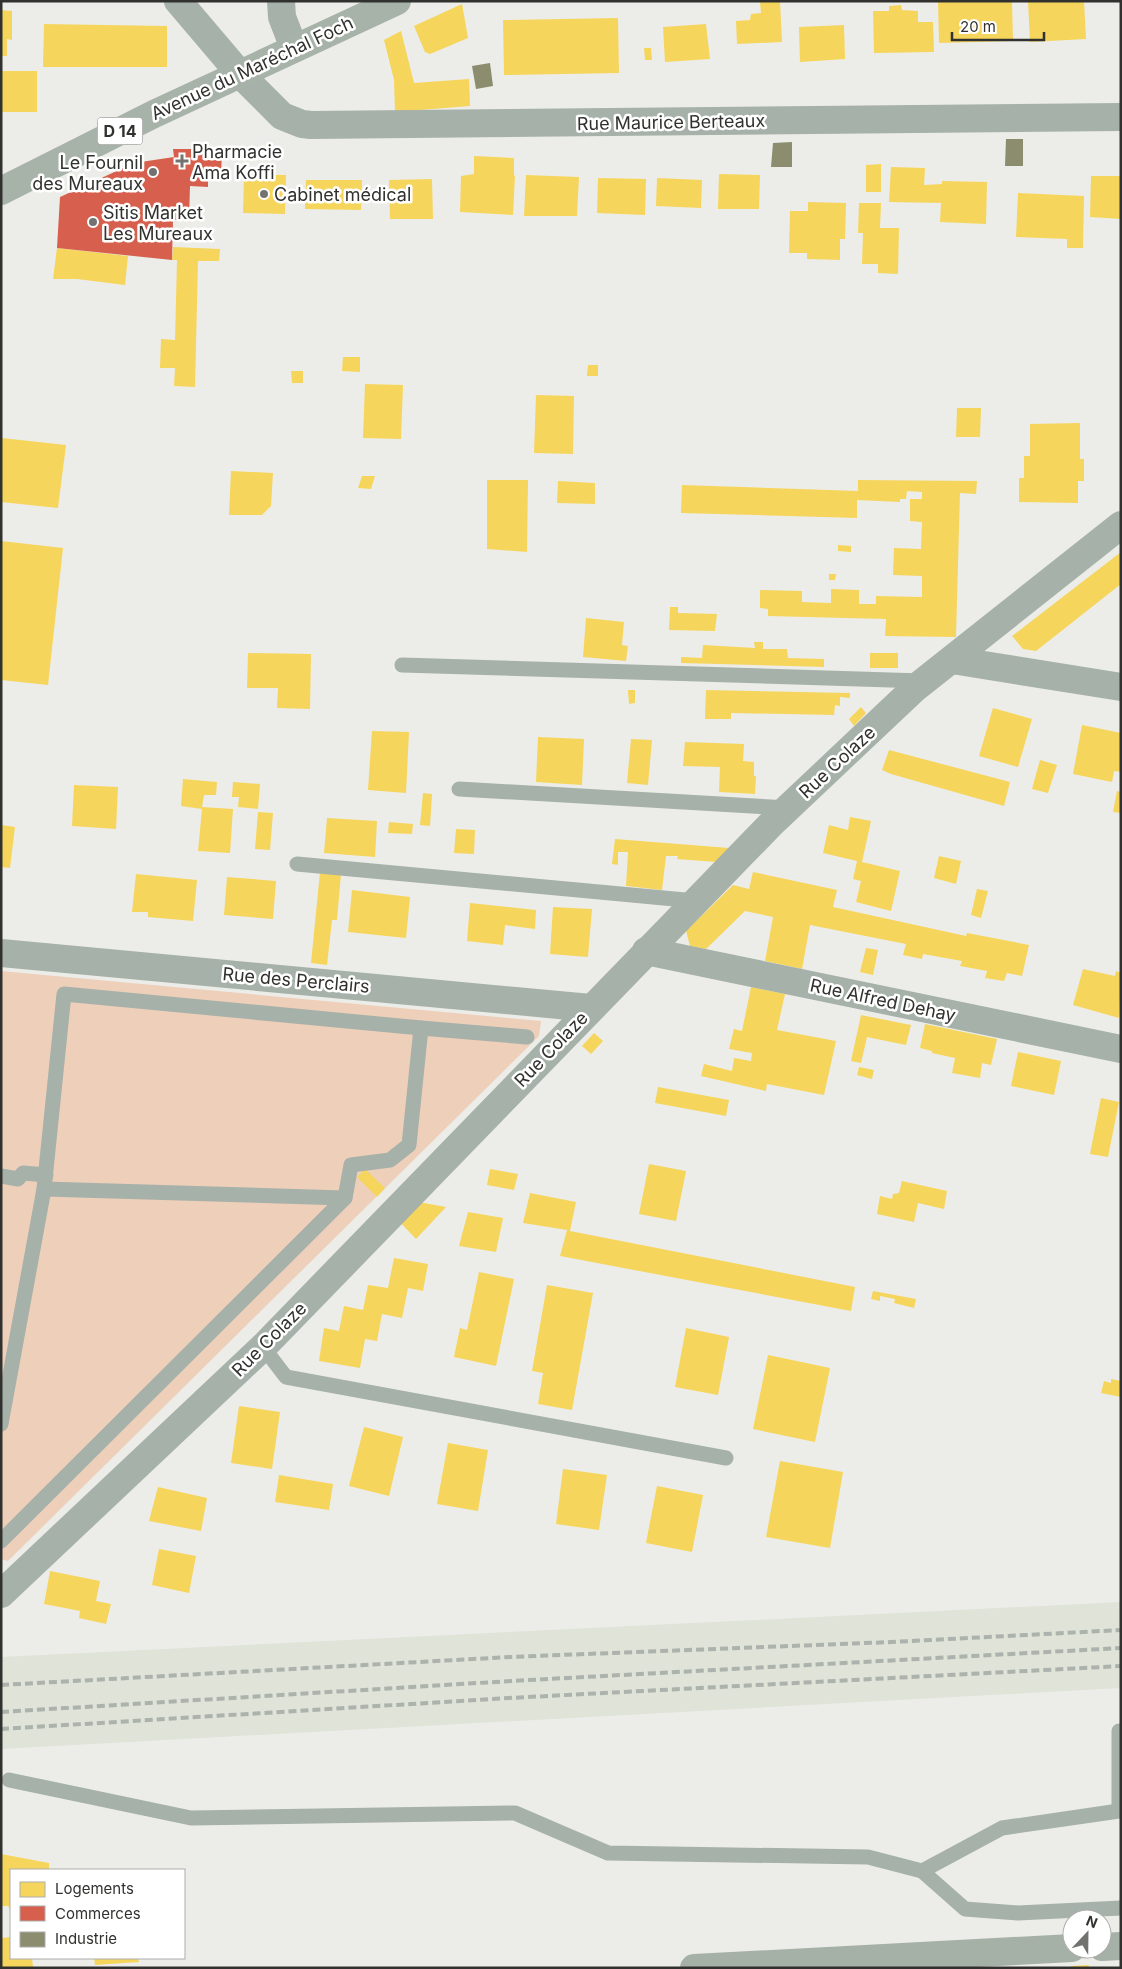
<svg xmlns="http://www.w3.org/2000/svg" width="1122" height="1969" viewBox="0 0 1122 1969" font-family="Inter,sans-serif">
	<style>
		.built { fill: #dfe3d8 }
		.green { fill: #eecfba }
		.homes { fill: #f6d55c }
		.shops { fill: #d6604d }
		.industry { fill: #8c8c6e }
		.lines { fill: none; stroke-linecap: round; stroke-linejoin: round }
		.service { stroke: #a6b1a9; stroke-width: 15 }
		.minor { stroke: #a6b1a9; stroke-width: 28 }
		.secondary { stroke: #a5b0a7; stroke-width: 28 }
		.primary { stroke: #a7b2a9; stroke-width: 28 }
		.rail { stroke: #acb2ac; stroke-width: 4; stroke-dasharray: 8 4; stroke-linecap: butt }
		.poi-dot { fill: #727370; stroke: #fff; stroke-width: 2 }
		.labels { text-anchor: middle; dominant-baseline: central; stroke-width: 5; stroke-linejoin: round; paint-order: stroke }
		.shield { fill: #fff; stroke: #6f706d; stroke-width: 1 }
		.shield-label { font-size: 16px; font-weight: bold; fill: #31322f }
		.street-label { font-size: 18px; fill: #31322f; stroke: #fff }
		.poi-label { font-size: 18px; fill: #31322f; stroke: #fff; text-anchor: start }
	</style>
	<rect width="100%" height="100%" fill="#ecede8"/>
	<polygon class="built" points="1121,1602 1121,1688 1,1749 1,1657"/>
	<polygon class="green" points="1,971 541,1021 539,1036 8,1561 1,1559"/>
	<g class="homes">
		<polygon points="760,1 780,1 782,42 737,44 736,21 750,20 751,14 761,13"/>
		<polygon points="938,1 1012,1 1013,41 939,43"/>
		<polygon points="1028,1 1084,1 1086,39 1030,42"/>
		<polygon points="462,4 468,38 430,54 425,52 414,26"/>
		<polygon points="901,5 902,10 918,11 918,22 933,22 934,52 874,53 873,11 889,11 889,6"/>
		<polygon points="1,10 12,11 12,40 7,39 7,56 1,56"/>
		<polygon points="618,18 619,73 504,75 503,20"/>
		<polygon points="44,24 167,26 167,67 43,67"/>
		<polygon points="706,24 710,59 665,62 663,27"/>
		<polygon points="844,25 845,59 800,62 799,27"/>
		<polygon points="401,31 414,83 469,79 470,106 395,112 394,80 384,40"/>
		<polygon points="644,48 651,48 652,60 645,60"/>
		<rect x="1" y="71" width="36" height="41"/>
		<polygon points="474,156 514,158 514,176 515,175 513,215 460,212 461,176 474,174"/>
		<polygon points="881,164 881,192 866,192 866,165"/>
		<polygon points="891,167 925,168 924,185 942,184 942,181 987,182 986,224 940,222 941,203 889,202"/>
		<polygon points="244,174 286,175 285,214 243,213"/>
		<polygon points="719,174 760,175 759,209 718,209"/>
		<polygon points="526,175 579,177 577,216 524,216"/>
		<polygon points="1091,176 1121,176 1121,219 1090,217"/>
		<polygon points="598,178 646,179 645,215 597,213"/>
		<polygon points="657,178 702,180 701,208 656,206"/>
		<polygon points="432,179 433,219 390,219 389,180"/>
		<polygon points="306,180 362,180 361,210 305,209"/>
		<polygon points="1018,193 1084,196 1083,248 1067,248 1067,239 1016,237"/>
		<polygon points="808,202 846,203 845,239 840,239 840,260 807,259 807,253 789,253 790,211 808,211"/>
		<polygon points="859,203 881,203 880,228 899,228 898,274 878,273 878,264 862,264 863,233 858,233"/>
		<polygon points="173,247 220,249 219,261 198,261 195,387 174,386 175,368 160,368 161,339 175,340 177,260 172,260"/>
		<polygon points="57,248 128,256 125,285 77,279 53,279"/>
		<polygon points="343,357 360,357 360,372 342,371"/>
		<polygon points="588,365 598,365 598,376 587,376"/>
		<polygon points="291,371 303,371 303,383 292,383"/>
		<polygon points="365,384 403,385 401,439 363,438"/>
		<polygon points="536,395 574,396 573,454 534,453"/>
		<polygon points="957,408 981,408 980,437 956,437"/>
		<polygon points="1080,423 1080,459 1084,459 1084,481 1078,481 1078,503 1019,502 1019,478 1024,478 1024,456 1030,456 1030,424"/>
		<polygon points="2,438 66,445 58,508 1,502"/>
		<polygon points="231,471 273,473 271,506 262,515 229,515"/>
		<polygon points="362,476 375,476 371,489 358,488"/>
		<polygon points="487,480 528,480 527,552 487,549"/>
		<polygon points="858,480 977,481 976,494 960,493 956,637 885,636 886,619 768,616 768,609 760,608 760,590 802,591 802,602 831,603 831,589 859,590 859,604 876,604 876,596 922,597 922,576 893,575 894,548 921,549 922,522 910,521 910,499 922,499 922,492 907,491 906,499 900,499 900,502 857,500 857,518 681,513 682,485 858,491"/>
		<polygon points="558,481 595,483 595,504 557,503"/>
		<polygon points="1,541 63,548 48,685 1,680"/>
		<polygon points="838,545 851,546 851,552 838,551"/>
		<polygon points="1121,552 1121,584 1036,651 1023,649 1012,636"/>
		<polygon points="829,574 836,574 835,580 829,580"/>
		<polygon points="670,607 678,607 678,613 717,614 715,631 669,630"/>
		<polygon points="586,618 624,622 622,645 628,646 626,661 583,657"/>
		<polygon points="754,642 763,642 763,649 787,649 788,658 824,659 824,667 681,663 681,657 702,658 703,645 755,648"/>
		<polygon points="248,653 311,654 310,709 277,708 278,688 247,688"/>
		<rect x="870" y="653" width="28" height="15"/>
		<polygon points="628,690 635,690 635,703 629,704"/>
		<polygon points="706,690 850,693 850,698 840,697 840,706 835,705 834,715 731,713 731,719 705,719"/>
		<polygon points="861,707 866,713 854,726 849,719"/>
		<polygon points="993,708 1032,719 1018,767 979,756"/>
		<polygon points="1082,725 1121,733 1121,772 1114,771 1112,782 1073,774"/>
		<polygon points="372,731 409,732 406,793 368,790"/>
		<polygon points="538,737 584,739 582,785 536,782"/>
		<polygon points="631,739 652,740 648,785 627,783"/>
		<polygon points="685,742 744,744 743,761 754,762 754,776 756,776 755,794 719,792 720,767 683,766"/>
		<polygon points="889,750 1010,782 1004,806 891,774 882,770"/>
		<polygon points="1040,760 1057,765 1048,793 1032,789"/>
		<polygon points="183,779 217,782 216,795 204,795 202,807 233,809 230,853 198,851 202,809 181,806"/>
		<polygon points="233,782 260,784 258,809 238,807 239,797 232,797"/>
		<polygon points="74,785 118,787 116,829 72,826"/>
		<polygon points="1117,791 1121,792 1121,813 1113,812"/>
		<polygon points="423,793 432,794 430,826 420,825"/>
		<polygon points="258,812 273,813 270,850 255,849"/>
		<polygon points="850,817 871,821 862,862 900,871 891,911 856,902 861,881 853,879 857,861 823,853 829,825 848,830"/>
		<polygon points="327,818 377,821 375,857 324,853"/>
		<polygon points="389,822 413,824 412,834 388,833"/>
		<polygon points="1,825 15,827 10,868 1,867"/>
		<polygon points="456,829 475,830 474,854 454,853"/>
		<polygon points="615,839 729,848 716,862 677,859 678,856 666,856 662,890 626,886 628,852 618,852 618,865 612,864"/>
		<polygon points="939,856 961,861 956,884 934,878"/>
		<polygon points="320,872 341,874 337,920 332,920 327,965 311,963"/>
		<polygon points="753,872 837,890 833,907 966,936 967,933 1029,945 1022,976 1007,973 1004,981 985,978 987,971 960,966 962,961 923,954 922,959 903,955 906,944 810,925 802,969 765,961 773,917 745,911 706,949 690,946 686,931 733,885 749,889"/>
		<polygon points="136,874 197,880 193,921 148,917 148,912 132,912"/>
		<polygon points="227,877 276,881 273,919 224,915"/>
		<polygon points="977,889 988,891 981,918 971,915"/>
		<polygon points="352,890 410,897 406,938 348,932"/>
		<polygon points="470,903 536,910 535,929 505,925 503,945 467,941"/>
		<polygon points="553,907 592,909 588,957 550,954"/>
		<polygon points="866,948 878,950 873,975 860,972"/>
		<polygon points="1083,969 1115,976 1116,971 1121,973 1119,1018 1073,1005"/>
		<polygon points="751,987 785,994 777,1030 836,1041 824,1095 767,1084 766,1091 701,1076 704,1064 732,1071 734,1058 751,1061 752,1053 729,1049 734,1029 742,1031"/>
		<polygon points="861,1015 911,1025 906,1045 867,1037 861,1063 851,1061"/>
		<polygon points="925,1024 997,1039 991,1065 982,1063 980,1078 952,1073 955,1058 932,1053 932,1051 920,1048"/>
		<polygon points="594,1033 603,1041 591,1054 582,1046"/>
		<polygon points="1018,1052 1061,1061 1054,1095 1011,1086"/>
		<polygon points="859,1067 874,1070 872,1079 857,1075"/>
		<polygon points="658,1087 729,1100 726,1116 655,1103"/>
		<polygon points="1101,1098 1119,1102 1108,1157 1090,1154"/>
		<polygon points="649,1164 686,1171 676,1221 639,1214"/>
		<polygon points="365,1169 385,1188 377,1197 357,1177"/>
		<polygon points="490,1169 518,1174 514,1190 487,1185"/>
		<polygon points="902,1181 947,1191 944,1209 918,1203 914,1222 877,1214 880,1196 892,1199 893,1194 899,1193"/>
		<polygon points="530,1193 576,1202 570,1231 855,1287 851,1311 560,1256 567,1230 523,1223"/>
		<polygon points="413,1201 446,1207 416,1239 396,1218"/>
		<polygon points="468,1212 503,1218 496,1252 459,1246"/>
		<polygon points="394,1258 428,1264 423,1291 408,1288 402,1318 382,1314 377,1341 365,1339 360,1368 319,1361 324,1328 339,1331 344,1306 363,1310 368,1285 388,1288"/>
		<polygon points="479,1272 514,1279 496,1366 454,1357 460,1328 467,1330"/>
		<polygon points="547,1285 593,1293 572,1410 538,1404 543,1373 532,1371"/>
		<polygon points="873,1291 916,1299 914,1308 894,1303 895,1299 880,1296 880,1301 871,1299"/>
		<polygon points="686,1328 729,1337 718,1395 675,1387"/>
		<polygon points="768,1355 830,1368 815,1442 753,1429"/>
		<polygon points="1111,1379 1121,1381 1121,1397 1101,1393 1104,1381 1111,1383"/>
		<polygon points="239,1406 280,1412 272,1469 231,1463"/>
		<polygon points="364,1427 403,1437 389,1496 349,1486"/>
		<polygon points="448,1443 488,1450 478,1511 437,1504"/>
		<polygon points="780,1461 843,1472 830,1548 766,1537"/>
		<polygon points="563,1469 607,1475 599,1530 556,1524"/>
		<polygon points="279,1475 333,1484 329,1510 275,1502"/>
		<polygon points="657,1486 703,1495 692,1552 646,1543"/>
		<polygon points="158,1487 207,1498 201,1531 149,1521"/>
		<polygon points="159,1549 196,1556 189,1593 152,1585"/>
		<polygon points="50,1571 100,1581 96,1601 111,1604 106,1624 79,1618 80,1611 44,1604"/>
		<polygon points="1,1854 49,1863 49,1870 11,1870 11,1911 8,1906 1,1906"/>
		<polygon points="11,1937 11,1958 32,1958 33,1967 1,1968 1,1938"/>
		<polygon points="94,1958 138,1958 139,1962 95,1965"/>
		<polygon points="1089,1965 1088,1968 1071,1968 1071,1966"/>
	</g>
	<polygon class="shops" points="173,149 222,149 221,178 208,179 208,187 190,186 189,220 173,220 172,260 57,248 60,197 134,163 174,157"/>
	<g class="industry">
		<polygon points="490,63 493,86 476,89 472,66"/>
		<polygon points="1006,139 1023,139 1023,166 1005,166"/>
		<polygon points="792,142 792,167 771,167 773,143"/>
	</g>
	<g class="lines">
		<g class="service">
			<polyline points="402,665 923,681"/>
			<polyline points="459,789 788,808"/>
			<polyline points="297,864 696,901"/>
			<polyline points="1,1176 18,1179 23,1173 46,1175"/>
			<polyline points="345,1198 44,1189 64,994 421,1028"/>
			<polyline points="263,1347 286,1377 726,1458"/>
			<polyline points="1,1424 44,1189"/>
			<polyline points="1,1541 345,1198 351,1165 390,1160 409,1145 421,1028 527,1037"/>
			<polyline points="9,1780 191,1818 515,1813 608,1853 868,1857 922,1871 965,1909 1018,1913 1121,1908"/>
			<polyline points="922,1871 1002,1828 1119,1811 1119,1731"/>
		</g>
		<g class="minor">
			<polyline points="178,1 240,74 282,116 302,124 311,125 1121,117"/>
			<polyline points="281,1 282,17 294,48"/>
			<polyline points="952,660 1121,687"/>
			<polyline points="646,951 1121,1049"/>
			<polyline points="1,953 591,1008"/>
			<polyline points="1,1594 263,1347 772,823 914,689 1121,525"/>
		</g>
		<g class="secondary">
			<polyline points="1102,1947 1121,1946"/>
			<polyline points="694,1968 1072,1948"/>
		</g>
		<polyline class="primary" points="1,191 154,114 397,1"/>
		<g class="rail">
			<polyline points="1,1685 510,1657 892,1642 1121,1630"/>
			<polyline points="1,1712 511,1681 1121,1648"/>
			<polyline points="1,1729 509,1698 1121,1666"/>
		</g>
	</g>
	<g class="poi-dot">
		<path d="M179.5 153.5h5v5h5v5h-5v5h-5v-5h-5v-5h5z"/>
		<circle cx="153" cy="172" r="5"/>
		<circle cx="264" cy="194" r="5"/>
		<circle cx="93" cy="222" r="5"/>
	</g>
	<g class="labels">
		<rect class="shield" x="97.5" y="117.5" width="45" height="27" rx="4"/>
		<g class="shield-label">
			<text x="120" y="131">D 14</text>
		</g>
		<g class="street-label">
			<text transform="translate(252 68) rotate(-25)">Avenue du Maréchal Foch</text>
			<text transform="translate(671 122) rotate(-1)">Rue Maurice Berteaux</text>
			<text transform="translate(837 762) rotate(-43)">Rue Colaze</text>
			<text transform="translate(296 980) rotate(5)">Rue des Perclairs</text>
			<text transform="translate(883 1000) rotate(12)">Rue Alfred Dehay</text>
			<text transform="translate(551 1049) rotate(-46)">Rue Colaze</text>
			<text transform="translate(269 1339) rotate(-45)">Rue Colaze</text>
		</g>
		<g class="poi-label">
			<text x="192" y="151">Pharmacie<tspan x="192" dy="21">Ama Koffi</tspan></text>
			<text x="143" y="162" text-anchor="end">Le Fournil<tspan x="143" dy="21">des Mureaux</tspan></text>
			<text x="274" y="194">Cabinet médical</text>
			<text x="103" y="212">Sitis Market<tspan x="103" dy="21">Les Mureaux</tspan></text>
		</g>
	</g>
	<rect width="1122" height="1969" fill="none" stroke="#31322f" stroke-width="5"/>
	<rect x="10" y="1869" width="175" height="90" fill="#ffffff" stroke="#adadac"/>
	<rect x="20" y="1882" width="25" height="15" fill="#f6d55c" stroke="#adadac"/>
	<text x="55" y="1894" font-size="15" fill="#31322f">Logements</text>
	<rect x="20" y="1906" width="25" height="15" fill="#d6604d" stroke="#adadac"/>
	<text x="55" y="1919" font-size="15" fill="#31322f">Commerces</text>
	<rect x="20" y="1932" width="25" height="15" fill="#8c8c6e" stroke="#adadac"/>
	<text x="55" y="1944" font-size="15" fill="#31322f">Industrie</text>
	<g transform="translate(1087 1934) rotate(22)"><circle r="24" fill="#ffffff" stroke="#adadac"/>
	<path d="M0-4L9 19L0 12L-9 19Z" fill="#727370"/>
	<text y="-8" font-size="14" font-weight="bold" text-anchor="middle" fill="#31322f">N</text>
	</g>
	<path d="M952 32v8h92v-8" fill="none" stroke="#31322f" stroke-width="2.5"/>
	<text x="960" y="32" font-size="15" fill="#31322f" stroke="#ffffff" stroke-width="4" paint-order="stroke">20 m</text>
</svg>
